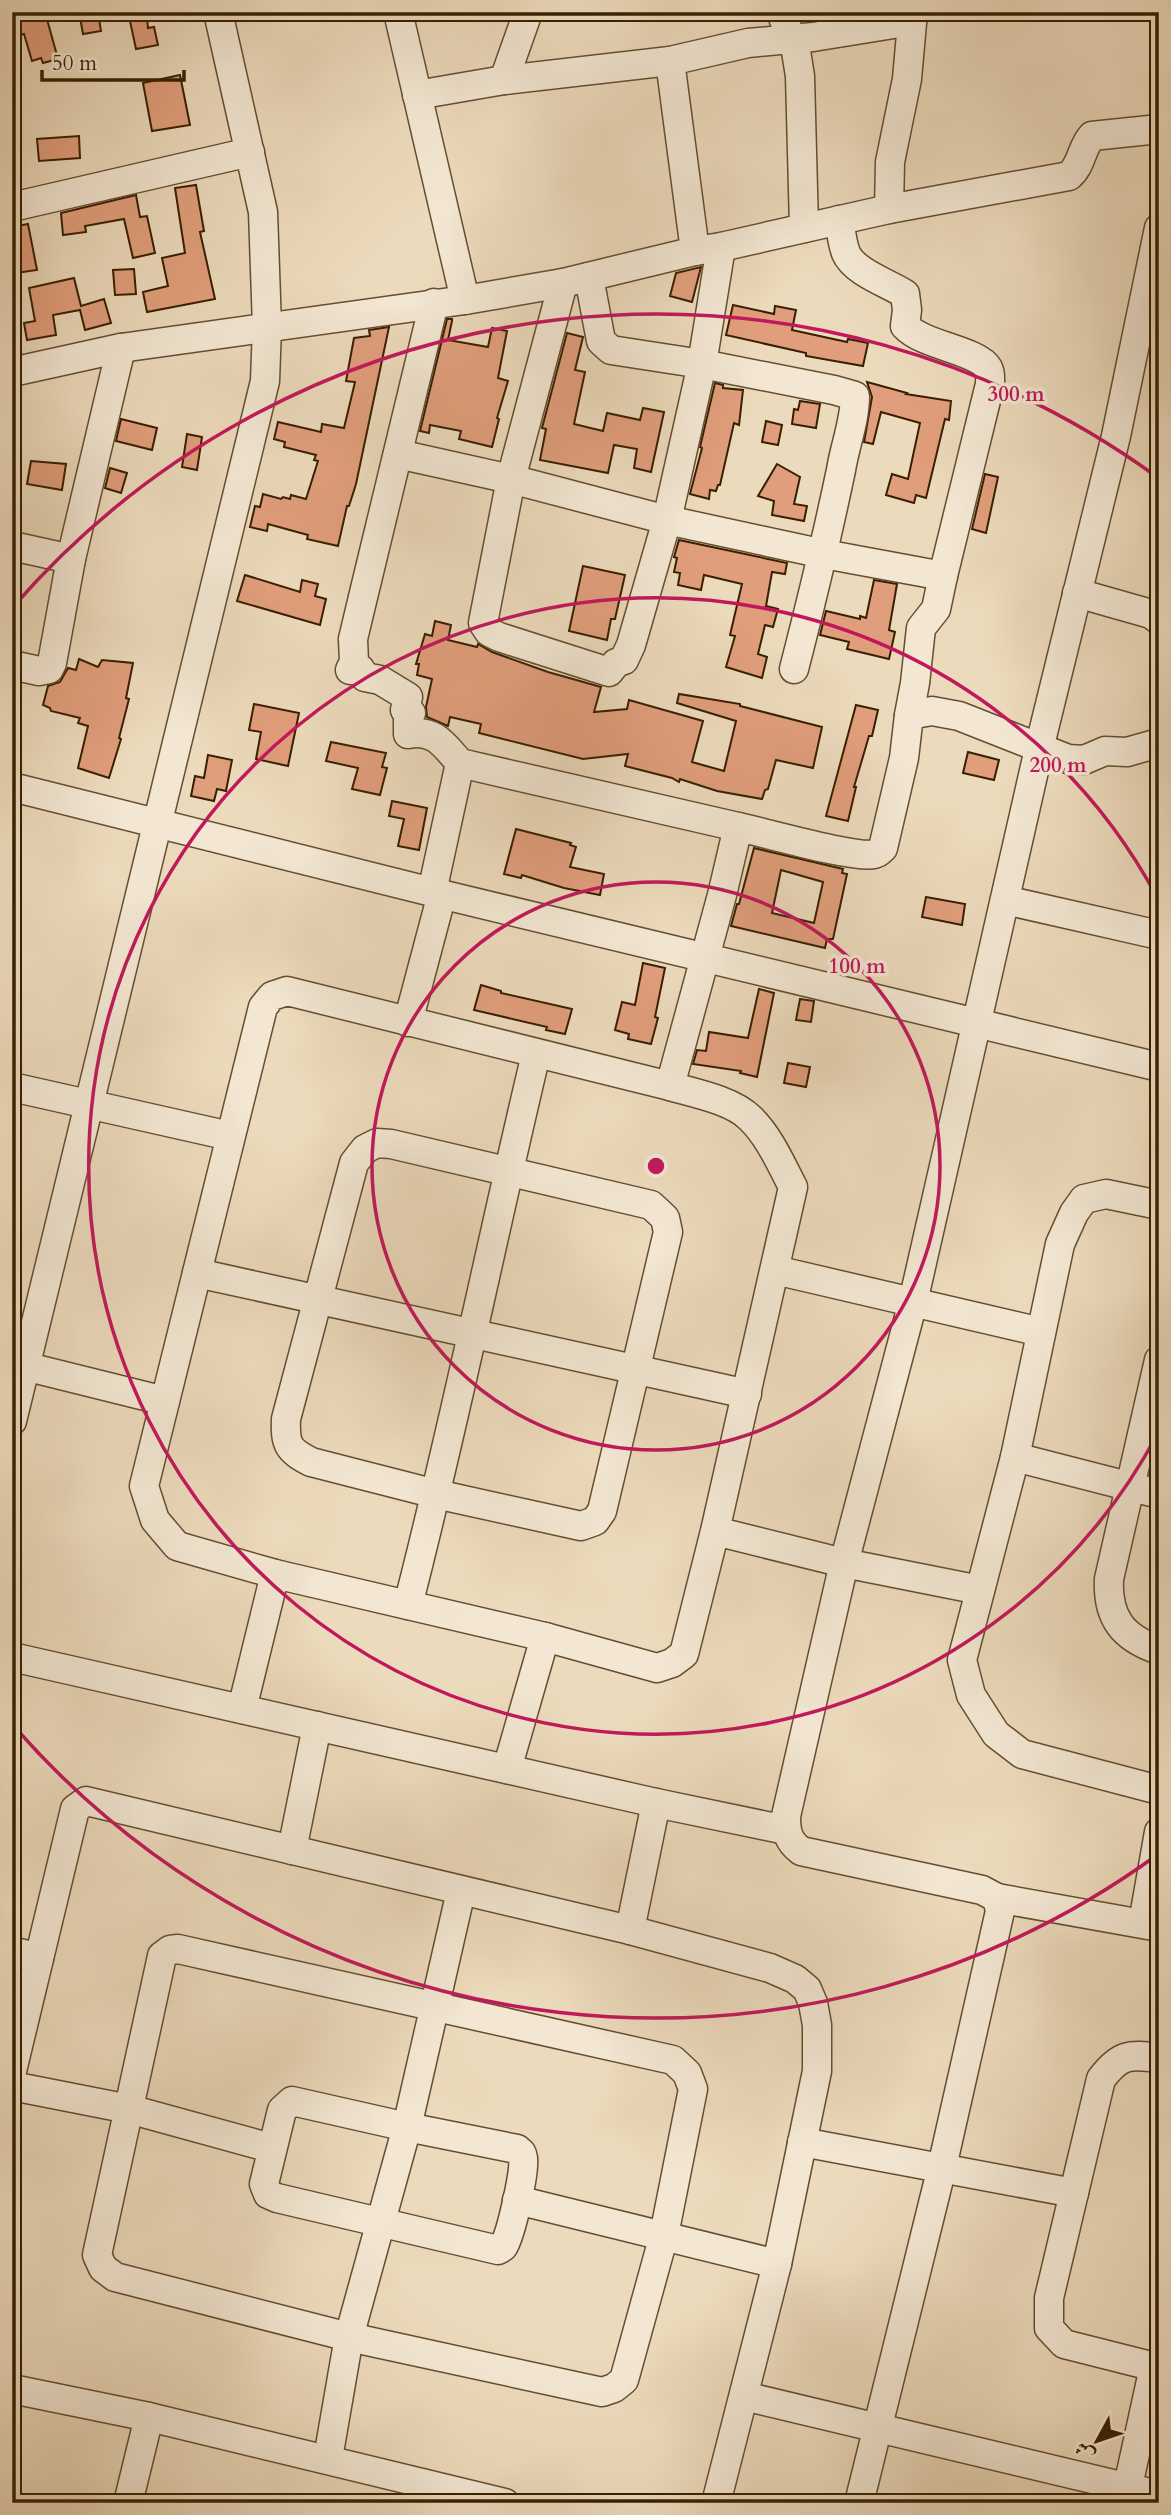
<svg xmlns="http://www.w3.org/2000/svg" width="1171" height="2515" viewBox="0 0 1171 2515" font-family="Cardo,Amiri,serif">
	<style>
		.building { fill: #e19e7c; stroke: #381f00; stroke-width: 2; fill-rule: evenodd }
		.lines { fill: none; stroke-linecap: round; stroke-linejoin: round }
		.minor-casing { stroke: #654e2f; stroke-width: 31 }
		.minor { stroke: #f3e7d3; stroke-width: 28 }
		.ring { fill: none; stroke: #c2185b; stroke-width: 3.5 }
		.centre { fill: #c2185b; stroke: #f3e7d3; stroke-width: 3.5 }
		.ring-label { font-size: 21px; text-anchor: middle; font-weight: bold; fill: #c2185b; stroke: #f3e7d3; stroke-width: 7; stroke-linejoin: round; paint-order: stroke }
	</style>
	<rect width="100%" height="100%" fill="#ecdabc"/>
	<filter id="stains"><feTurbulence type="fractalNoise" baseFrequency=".00286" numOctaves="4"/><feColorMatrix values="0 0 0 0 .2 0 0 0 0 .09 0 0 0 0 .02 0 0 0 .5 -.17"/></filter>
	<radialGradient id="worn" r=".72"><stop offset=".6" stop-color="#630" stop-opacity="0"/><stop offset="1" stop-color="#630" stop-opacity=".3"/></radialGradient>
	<g class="building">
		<polygon points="12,12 45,12 58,59 43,63 41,58 32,61 24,34 12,37"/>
		<polygon points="79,12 98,12 101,31 83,34"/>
		<polygon points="147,18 148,28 154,27 158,45 136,49 130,21"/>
		<polygon points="180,75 190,125 152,131 143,83"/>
		<polygon points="79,136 80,158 39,161 37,139"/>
		<polygon points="196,185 204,231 200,232 215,299 147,312 143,292 168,286 162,258 185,253 175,188"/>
		<polygon points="136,195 140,217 147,216 155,253 133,258 124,219 85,226 86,232 63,235 61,213"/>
		<polygon points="28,224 37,270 15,273 12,227"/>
		<polygon points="701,267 692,302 670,296 676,273"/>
		<polygon points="134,269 136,294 115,295 113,270"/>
		<polygon points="74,278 81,306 104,299 111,323 85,330 80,310 53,315 56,335 27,340 24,323 35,321 29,288"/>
		<polygon points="733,305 774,314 775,306 796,310 792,330 847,342 848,339 868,343 863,366 806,356 806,353 726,335"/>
		<polygon points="447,319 452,319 452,321 448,340 488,347 492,328 507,331 498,378 508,381 497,418 499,419 492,447 459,439 461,431 430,425 429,433 420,431"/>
		<polygon points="389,327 356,484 349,506 347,506 338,546 307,539 308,535 268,524 267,531 250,527 255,506 260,507 263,494 281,499 283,497 290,499 291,495 306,499 318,461 314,460 316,455 284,447 285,442 274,439 278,422 321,432 322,424 344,428 355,382 346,381 354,338 370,336 369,330"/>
		<polygon points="567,333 583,337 575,370 585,372 574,424 603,431 607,413 640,420 643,408 664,412 651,472 634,468 637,449 614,445 608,473 540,460 546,429 542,428"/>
		<polygon points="867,382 907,393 906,394 951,401 949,420 945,419 926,498 916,495 914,503 886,495 892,474 908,479 920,423 881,412 873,444 864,442 872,397"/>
		<polygon points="715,383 723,385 723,388 743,390 739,425 734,423 720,485 718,485 716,491 710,490 709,499 690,494 702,448 700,447"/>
		<polygon points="800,401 820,404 816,428 792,424 794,409 798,410"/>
		<polygon points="121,419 157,428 152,450 116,441"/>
		<polygon points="766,421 782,425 778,445 762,442"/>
		<polygon points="187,434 202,437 197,470 182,467"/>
		<polygon points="31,461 66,464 62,490 27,484"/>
		<polygon points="777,464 800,477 794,504 807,506 804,521 772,515 774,501 758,496"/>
		<polygon points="110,468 127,473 121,493 105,488"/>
		<polygon points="985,474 998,477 986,533 972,529"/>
		<polygon points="679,540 787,563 785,574 772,572 766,606 778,609 773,627 765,625 758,654 767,657 762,678 726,667 735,636 730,635 742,584 704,575 701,590 678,585 680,573 674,572 677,558 674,557"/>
		<polygon points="583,566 625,575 615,619 611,619 607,640 569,631"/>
		<polygon points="245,575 300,592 302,580 318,584 315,596 326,599 320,625 237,601"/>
		<polygon points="874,580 897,584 889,630 895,632 889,659 847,649 849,642 820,635 826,611 860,619 860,616 866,618"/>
		<polygon points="435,621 451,625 448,640 477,647 478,644 492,652 548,672 601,687 594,712 627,709 629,700 703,721 692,762 724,771 736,721 677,703 679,694 740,704 740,706 822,727 813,768 776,760 768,789 765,790 762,799 717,791 680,779 679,782 672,778 625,766 628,754 583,759 479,733 481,724 450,717 448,726 427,717 426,707 432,679 417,675 419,664 416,664 425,634 432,636"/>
		<polygon points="79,659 98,667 102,660 133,663 126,698 129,699 119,738 121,739 109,778 78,768 88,726 78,723 80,718 51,711 50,708 43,705 48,686 60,682 68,668 76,670"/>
		<polygon points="254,704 299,713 288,766 256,759 261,732 249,730"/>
		<polygon points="856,705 878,710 872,736 869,736 854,787 856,787 848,821 826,816"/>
		<polygon points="331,742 386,753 382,767 387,768 380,795 352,789 358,768 326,761"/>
		<polygon points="968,752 999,760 994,780 963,773"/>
		<polygon points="208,755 232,760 226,791 217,789 214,801 191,796 195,776 204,778"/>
		<polygon points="392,801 427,808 419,850 398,846 404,819 389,816"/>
		<polygon points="516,829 571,843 570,845 576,847 570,867 604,874 600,895 564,888 522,875 521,878 504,874"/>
		<path d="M 754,848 L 843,869 L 842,873 L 847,874 L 833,939 L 827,939 L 825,948 L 731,926 L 737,904 L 739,904 ZM 781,870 L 823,882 L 814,923 L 772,913 Z"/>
		<polygon points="926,897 965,904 962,925 922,917"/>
		<polygon points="643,963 665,968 655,1017 658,1018 651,1044 628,1039 629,1034 615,1030 622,1002 635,1005"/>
		<polygon points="481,985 501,991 501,993 572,1009 565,1034 546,1030 547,1027 474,1010"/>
		<polygon points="759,989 774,993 757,1077 740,1073 741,1071 693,1064 697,1050 706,1051 709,1032 748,1038"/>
		<polygon points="800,999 814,1001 811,1022 796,1020"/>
		<polygon points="788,1063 810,1067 806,1087 784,1083"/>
	</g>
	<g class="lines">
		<g class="minor-casing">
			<g id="minor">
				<polyline points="398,12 465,300"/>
				<polyline points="781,12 796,51 800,76 804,228"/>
				<polyline points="670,61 695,251"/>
				<polyline points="504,80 528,12"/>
				<polyline points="417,95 504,80 670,61 748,43 813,37 912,21"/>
				<polyline points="12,207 250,152"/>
				<polyline points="889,209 890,162 907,79 913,12"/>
				<path d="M 839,220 C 841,230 842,243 846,253 C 854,272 888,283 905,294 L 907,310 L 905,326 C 924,346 977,350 988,368 C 991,373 990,379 990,384 L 943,576"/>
				<path d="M 589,277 L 601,341 L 611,350 L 702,364 L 834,390 L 855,396 C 855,421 845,445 841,470 C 827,537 811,603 794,669"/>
				<polyline points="563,283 511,479 483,623 489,632 499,637 609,672 616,663 624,660 631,645 667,520 702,364 721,247"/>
				<path d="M 434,303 L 364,593 L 353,639 L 354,662 L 350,670 L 360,669 L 365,677 L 380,680 L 408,697 L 405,710 L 411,713 L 408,718 L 408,734 C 435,729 444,745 460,763 L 738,827"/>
				<path d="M 12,372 L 121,348 L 465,300 L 563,283 L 695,251 L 721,247 L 889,209 L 1069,176 C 1082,165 1081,148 1092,136 L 1159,129"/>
				<polyline points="398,454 511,479 667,520 824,554 943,576 936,609 921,628 915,683 909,715"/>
				<polyline points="12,546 71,559"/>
				<polyline points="1077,593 1151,614 1159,620"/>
				<polyline points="12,665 39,671 49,669 52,663 71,559 121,348"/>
				<polyline points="12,787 432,892 1159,1067"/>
				<polyline points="432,892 460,763"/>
				<polyline points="1005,900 1159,935"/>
				<polyline points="408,1022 442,894"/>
				<path d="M 670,1086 L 722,895 L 738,827 C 763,832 855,859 874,854 C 879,853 880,851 883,848 L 904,758 L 909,715 L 932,711 L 959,716 L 1068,759 L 1084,760 L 1105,751 L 1127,752 L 1159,743"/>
				<polyline points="12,1087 230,1136"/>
				<path d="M 377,1143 L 391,1144 L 651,1205 L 665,1218 L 668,1232 L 602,1511 L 595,1521 L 581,1526 L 436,1494 L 311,1462 C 288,1450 285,1445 286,1419 L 354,1163 L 365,1149 Z"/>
				<polyline points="1159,1205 1106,1194 1084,1199 1074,1213 1060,1244 1015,1457 962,1660 971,1695 996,1734 1022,1754 1159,1790"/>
				<polyline points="775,1270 1041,1332"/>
				<polyline points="197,1273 747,1394"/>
				<path d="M 1159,1360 L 1109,1579 C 1107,1618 1123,1638 1159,1650"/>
				<polyline points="12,1363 165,1401"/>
				<polyline points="12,1421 265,381 267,327 263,212 218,12"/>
				<polyline points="1015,1457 1159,1494"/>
				<path d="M 715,1531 L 684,1654 L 672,1663 L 657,1668 L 545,1637 L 275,1574 L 177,1546 L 155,1520 L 144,1486 L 263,1007 L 272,996 L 287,991 L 670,1086 C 694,1093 732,1100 750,1118 C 769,1136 781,1164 793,1187 L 715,1531 L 844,1563 L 980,1590"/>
				<path d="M 408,1605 C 455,1423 492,1238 536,1054"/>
				<polyline points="12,1657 656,1803 786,1830"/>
				<polyline points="242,1709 275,1574"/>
				<polyline points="507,1769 545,1637"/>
				<polyline points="292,1850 317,1726"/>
				<polyline points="997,1898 1159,1927"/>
				<polyline points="1143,1923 1159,1832"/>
				<polyline points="630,1930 656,1803"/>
				<polygon points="178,1949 673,2060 687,2073 693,2089 664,2235 624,2380 614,2388 602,2392 349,2337 115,2277 103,2268 97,2255 162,1956 170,1950"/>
				<polyline points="12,1951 39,1958"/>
				<path d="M 1159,2058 C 1129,2054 1120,2054 1101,2079 L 1049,2298 L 1049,2328 L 1064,2344 L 1159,2368"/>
				<polyline points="12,2071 75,1809 86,1801 630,1930 770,1968 795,1979 807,1989 813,2003 817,2025 817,2071 777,2264 716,2503"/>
				<polyline points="12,2086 129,2109 271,2148"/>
				<path d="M 292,2101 L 407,2127 L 517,2149 C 521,2152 522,2152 523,2158 C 525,2172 511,2235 503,2247 L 498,2250 L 277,2198 L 268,2194 L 264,2184 L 282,2110 Z"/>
				<polyline points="802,2142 1074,2193"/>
				<polyline points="517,2200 777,2264"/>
				<polyline points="12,2389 149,2417 505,2503"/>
				<polyline points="744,2396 1159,2495"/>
				<polyline points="328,2458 349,2337 407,2127 461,1891"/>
				<polyline points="1128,2486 1154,2367"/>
				<polyline points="128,2503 149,2417"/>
				<path d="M 859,2503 L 942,2167 L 1000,1911 L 997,1898 L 982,1890 L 801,1851 C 788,1841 786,1832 786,1816 L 844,1563 L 913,1302 L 1039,749 L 1116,436 L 1159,228"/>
			</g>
		</g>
		<use href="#minor" class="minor"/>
	</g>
	<g class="ring">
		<circle cx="656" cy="1166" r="284"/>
		<path d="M1158 1433A568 568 0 1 1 1158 899"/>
		<path d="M1157 1855A852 852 0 0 1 13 1725M13 607A852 852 0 0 1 1157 477"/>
	</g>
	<circle cx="656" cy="1166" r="10" class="centre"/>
	<g class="ring-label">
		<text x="1016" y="401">300 m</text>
		<text x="1058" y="772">200 m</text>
		<text x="857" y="973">100 m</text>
	</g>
	<rect width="1171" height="2515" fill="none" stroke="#ecdabc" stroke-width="42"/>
	<rect x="14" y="14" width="1143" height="2487" fill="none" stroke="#381f00" stroke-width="3.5"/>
	<rect x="21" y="21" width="1129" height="2473" fill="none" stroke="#381f00" stroke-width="2"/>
	<g transform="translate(1097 2441) rotate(230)" stroke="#f3e7d3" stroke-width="5" paint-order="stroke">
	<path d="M0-5L12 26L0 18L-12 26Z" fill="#381f00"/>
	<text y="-10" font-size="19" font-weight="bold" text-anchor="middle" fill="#381f00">ش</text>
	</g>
	<path d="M42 70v10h142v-10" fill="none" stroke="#381f00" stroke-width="3.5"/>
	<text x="52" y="70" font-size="21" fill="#381f00" stroke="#f3e7d3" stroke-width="5" paint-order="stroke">50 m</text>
	<rect width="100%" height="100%" filter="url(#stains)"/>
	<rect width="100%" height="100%" fill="url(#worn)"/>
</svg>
